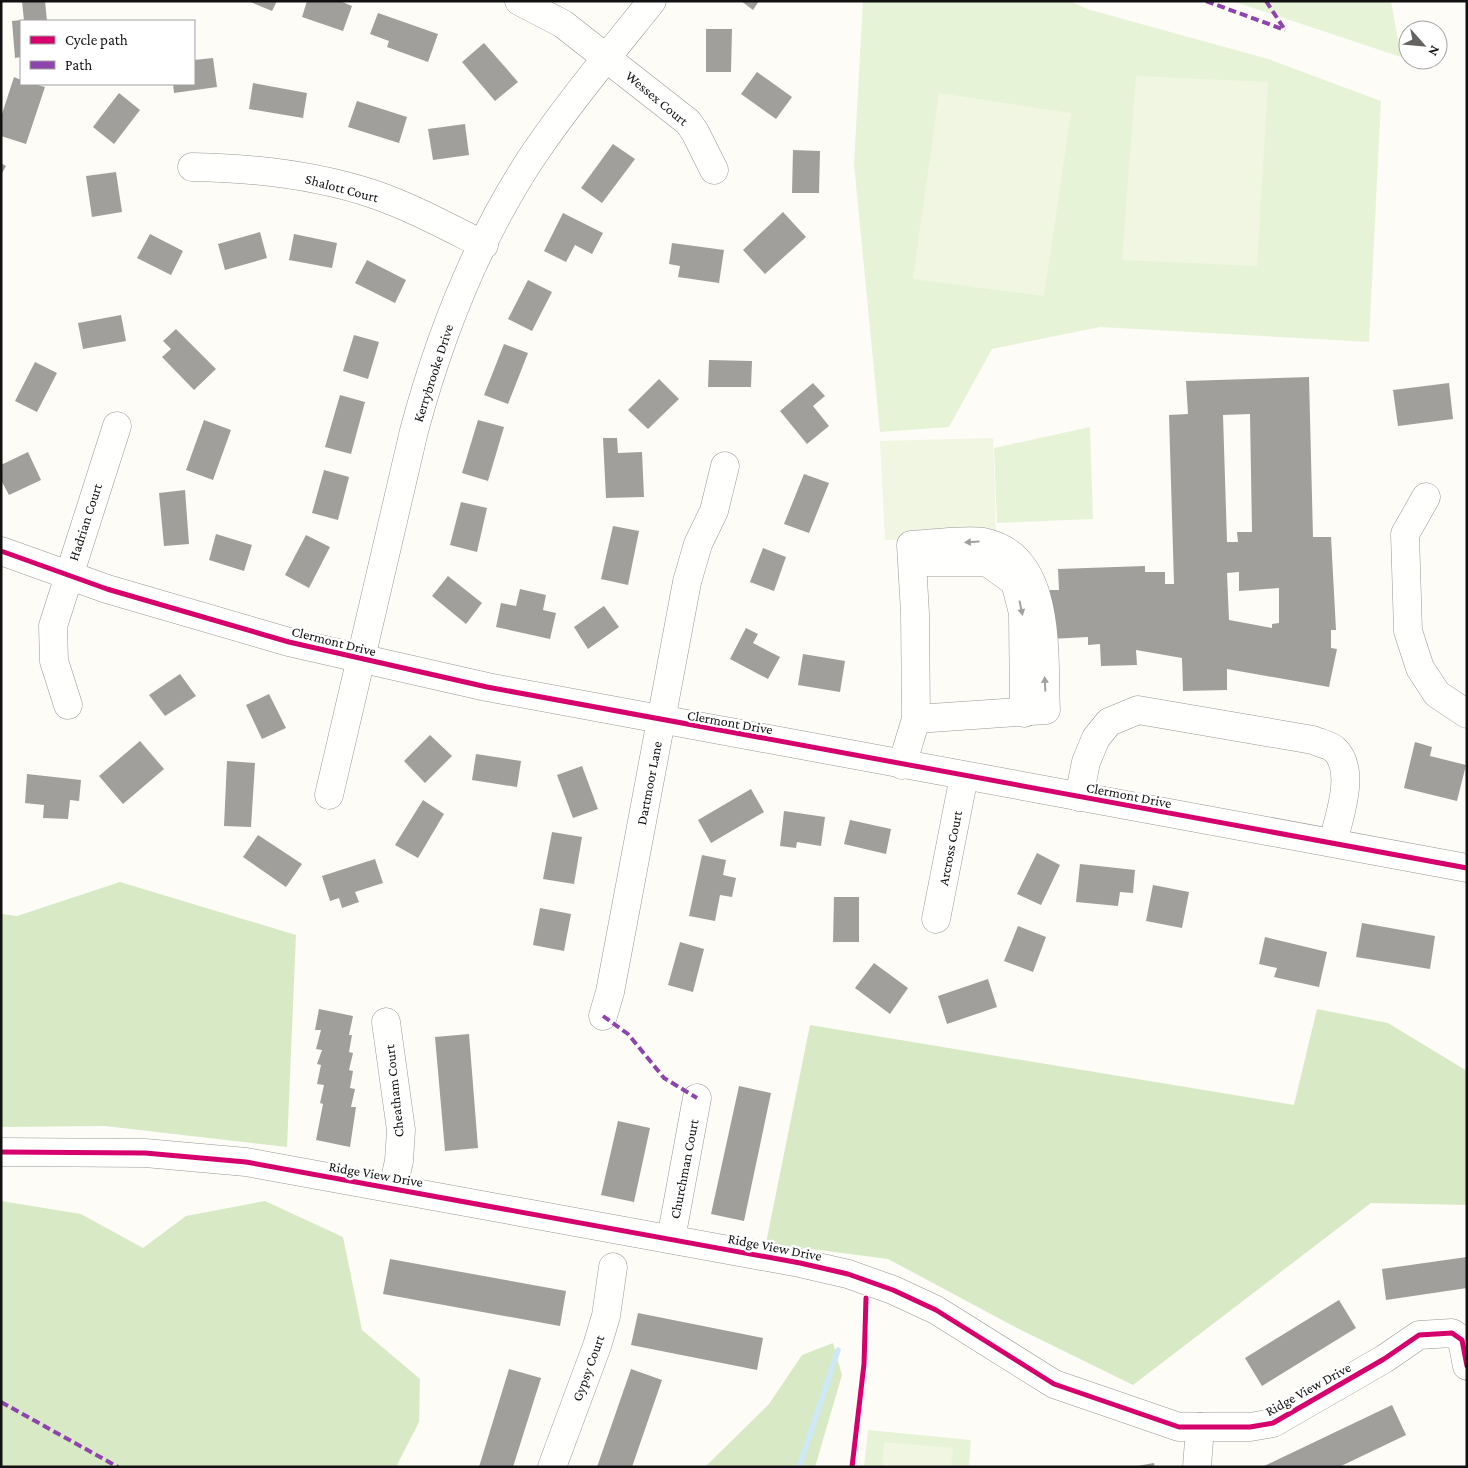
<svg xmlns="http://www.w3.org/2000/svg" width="1468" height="1468" viewBox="0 0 1468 1468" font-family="'Crimson Pro',serif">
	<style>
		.green { fill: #e7f3d7 }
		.forest { fill: #d8eac5 }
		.pitch { fill: #f0f6e1 }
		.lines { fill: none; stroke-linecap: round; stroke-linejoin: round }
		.stream { stroke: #cde8f7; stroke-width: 5.5 }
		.building { fill: #a19f9c; fill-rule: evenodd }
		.minor-casing { stroke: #979795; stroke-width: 29 }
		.minor { stroke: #fffffe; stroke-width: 28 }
		.quiet { stroke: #8e44ad; stroke-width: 4; stroke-dasharray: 8 4; stroke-linecap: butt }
		.cycleway-casing { stroke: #fff; stroke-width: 8 }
		.cycleway { stroke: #d6006c; stroke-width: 5 }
		.oneway { fill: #a0a09f }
		.labels { text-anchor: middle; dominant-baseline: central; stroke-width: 5; stroke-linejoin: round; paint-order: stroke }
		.street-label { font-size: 14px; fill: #111; stroke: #fff }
	</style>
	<rect width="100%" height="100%" fill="#fdfcf7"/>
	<g class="green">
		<polygon points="863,1 1070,1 1087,9 1268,59 1381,101 1369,342 1100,327 992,349 949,427 880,432 854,164"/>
		<polygon points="1232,1 1391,1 1401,57"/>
		<polygon points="1090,427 1093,519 997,523 994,448"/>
		<polygon points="868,1430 971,1440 969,1467 864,1467"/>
	</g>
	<g class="forest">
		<polygon points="120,882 296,935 287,1147 105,1126 1,1127 1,914 17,916"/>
		<polygon points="1317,1009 1388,1023 1467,1071 1467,1205 1371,1203 1133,1385 1021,1330 888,1259 766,1243 810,1025 1294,1105"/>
		<polygon points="1,1201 81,1214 143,1248 186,1216 265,1201 343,1237 362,1330 420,1379 419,1422 396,1467 1,1467"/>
		<polygon points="833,1343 842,1375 815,1467 705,1467 769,1404 802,1355"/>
	</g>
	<g class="pitch">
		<polygon points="1136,76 1268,82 1257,266 1122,260"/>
		<polygon points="939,93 1071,113 1044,296 913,279"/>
		<polygon points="993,438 996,536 885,540 880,441"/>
		<polygon points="884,1442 953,1448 951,1467 882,1467"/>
	</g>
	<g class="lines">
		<polyline class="stream" points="799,1467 838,1350"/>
	</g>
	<g class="building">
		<polygon points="22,1 45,1 47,21 24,21"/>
		<polygon points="248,1 277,1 272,11"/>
		<polygon points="307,1 340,1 352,6 343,31 302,17"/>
		<polygon points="741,1 759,1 753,10"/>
		<polygon points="378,13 438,34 428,62 387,47 389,41 370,34"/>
		<polygon points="21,20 21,57 15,58 12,21"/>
		<polygon points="706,29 732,29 731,72 706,72"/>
		<polygon points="484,43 518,82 495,101 462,62"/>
		<polygon points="213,58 217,87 174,93 173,84 194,84 194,60"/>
		<polygon points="757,72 792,97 776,119 741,94"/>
		<polygon points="14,77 21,80 21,84 34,84 45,87 26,144 1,136 1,117"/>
		<polygon points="253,83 307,93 303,118 249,109"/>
		<polygon points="119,93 140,110 114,144 93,127"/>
		<polygon points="357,101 407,117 399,143 348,127"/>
		<polygon points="465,124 469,155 433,160 428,129"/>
		<polygon points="613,144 635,159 602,203 581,188"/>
		<polygon points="793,150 820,151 819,193 792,193"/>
		<polygon points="1,163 6,166 1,175"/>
		<polygon points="116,172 122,212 92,217 86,176"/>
		<polygon points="783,212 806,237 765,274 743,250"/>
		<polygon points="563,213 603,233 592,254 575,245 566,262 544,251"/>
		<polygon points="260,232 267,258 225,270 218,244"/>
		<polygon points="150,234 183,251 171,275 137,258"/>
		<polygon points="294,234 337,243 332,268 289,260"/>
		<polygon points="672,243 724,250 719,283 678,277 680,266 669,264"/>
		<polygon points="367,260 406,280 395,303 355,283"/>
		<polygon points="528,280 552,292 532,331 508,319"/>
		<polygon points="121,315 126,341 83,349 78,323"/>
		<polygon points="176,329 216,369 194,390 162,357 171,349 163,341"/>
		<polygon points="354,335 379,342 368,379 343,371"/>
		<polygon points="504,344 528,353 508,404 484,395"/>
		<polygon points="709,360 752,361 751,387 708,387"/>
		<polygon points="35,362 57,373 37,412 15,401"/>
		<path d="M 1309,377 L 1313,537 L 1331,537 L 1336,630 L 1331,630 L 1331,648 L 1337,649 L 1329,687 L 1227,669 L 1227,690 L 1183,691 L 1182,658 L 1136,650 L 1137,665 L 1101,666 L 1100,644 L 1088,645 L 1088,637 L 1050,639 L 1050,590 L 1059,590 L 1058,569 L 1145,566 L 1145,572 L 1165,572 L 1165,584 L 1174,584 L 1169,415 L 1188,414 L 1186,381 ZM 1250,414 L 1252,532 L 1237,532 L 1238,542 L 1227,542 L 1223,415 ZM 1239,572 L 1239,591 L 1279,588 L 1279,623 L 1272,624 L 1272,628 L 1229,620 L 1227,573 Z"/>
		<polygon points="659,379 679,399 648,429 628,410"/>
		<polygon points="813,383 825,396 813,406 829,426 807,444 780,411"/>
		<polygon points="1449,383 1453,419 1398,426 1393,390"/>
		<polygon points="340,395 365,402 351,454 325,447"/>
		<polygon points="204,420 231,430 213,480 186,470"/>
		<polygon points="478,420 504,427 488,481 462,473"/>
		<polygon points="603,438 617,438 618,453 642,452 644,497 606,498"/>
		<polygon points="28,452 41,480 9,495 1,480 1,465"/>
		<polygon points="324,470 349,477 338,520 312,513"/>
		<polygon points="804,474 829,483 809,533 784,524"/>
		<polygon points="185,490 189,544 164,546 159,493"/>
		<polygon points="461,502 487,508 477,552 450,545"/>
		<polygon points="613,526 639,531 628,585 601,579"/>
		<polygon points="216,534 252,545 244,571 209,560"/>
		<polygon points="306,535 330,547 309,588 285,575"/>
		<polygon points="763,548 786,557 774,591 750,582"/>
		<polygon points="448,576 482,603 466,624 432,596"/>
		<polygon points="520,589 546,595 543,610 556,613 550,639 496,627 501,603 516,606"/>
		<polygon points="604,606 619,627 588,649 574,627"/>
		<polygon points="746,628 758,634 753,643 780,657 768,679 730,659"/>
		<polygon points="803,654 845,661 840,692 798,685"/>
		<polygon points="180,674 196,696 165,716 149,695"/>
		<polygon points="269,694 286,728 262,739 246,705"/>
		<polygon points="430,735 452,756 425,783 404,761"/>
		<polygon points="140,741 164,769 123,804 99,776"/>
		<polygon points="1415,742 1432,747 1430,756 1466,765 1457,801 1404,788"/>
		<polygon points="476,754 521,761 517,787 472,780"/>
		<polygon points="227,761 255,763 251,827 224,826"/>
		<polygon points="582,766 598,809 573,818 557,775"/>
		<polygon points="27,774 81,780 79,801 70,800 68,819 43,818 44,805 25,803"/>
		<polygon points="751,789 764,812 711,843 698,820"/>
		<polygon points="423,800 444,814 418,858 395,845"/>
		<polygon points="784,811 825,817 821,846 797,842 796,848 780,846"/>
		<polygon points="850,820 891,829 886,854 844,844"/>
		<polygon points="552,832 582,837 574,884 543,879"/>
		<polygon points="258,835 302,864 286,887 243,857"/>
		<polygon points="1037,853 1060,865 1041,905 1017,894"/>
		<polygon points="702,855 726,860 723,875 736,878 732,897 720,895 715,921 689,916"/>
		<polygon points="375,859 383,883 355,892 359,902 342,908 339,898 330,901 322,876"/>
		<polygon points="1080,864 1135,870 1133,893 1120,892 1118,906 1076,902"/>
		<polygon points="1153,885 1189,892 1182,928 1146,921"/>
		<polygon points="834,897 859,897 859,942 833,942"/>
		<polygon points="540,908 571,914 564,951 533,945"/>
		<polygon points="1362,923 1435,936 1430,969 1356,957"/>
		<polygon points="1018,926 1046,937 1033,972 1004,961"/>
		<polygon points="1265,937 1327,952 1319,987 1274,977 1277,968 1259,964"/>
		<polygon points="680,942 704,949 693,992 668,985"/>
		<polygon points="874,963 908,988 890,1014 855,988"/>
		<polygon points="988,979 997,1007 947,1024 938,996"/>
		<polygon points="319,1009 353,1016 349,1035 352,1035 349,1052 353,1053 349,1070 353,1071 350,1088 355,1089 351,1107 356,1107 350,1147 316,1140 323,1104 320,1103 324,1085 317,1084 321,1065 317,1064 322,1050 316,1049 321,1030 315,1030"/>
		<polygon points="469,1034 478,1148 445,1151 435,1037"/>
		<polygon points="739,1086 771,1093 744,1221 711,1214"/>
		<polygon points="618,1121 650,1128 634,1202 601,1195"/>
		<polygon points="1467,1257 1467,1288 1386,1300 1382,1269"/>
		<polygon points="390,1259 566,1291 560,1326 383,1294"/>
		<polygon points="1339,1300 1356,1328 1262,1386 1245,1358"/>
		<polygon points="638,1313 763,1338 757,1370 631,1345"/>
		<polygon points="509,1369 541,1378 513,1467 479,1467"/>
		<polygon points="631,1369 662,1380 632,1467 597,1467"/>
		<polygon points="1392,1405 1406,1435 1339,1467 1262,1467"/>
		<polygon points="1154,1463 1155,1467 1137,1467 1137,1466"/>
	</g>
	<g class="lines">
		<g class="minor-casing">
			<g id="minor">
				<polyline points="519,1 563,24 688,122 695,132 714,170"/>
				<path d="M 192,167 C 254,168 317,175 376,195 C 413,208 448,227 484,245"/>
				<polyline points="1426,497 1405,534 1408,631 1420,668 1437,694 1467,714"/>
				<polyline points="1,551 107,589 289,642 487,687 1467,868"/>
				<polyline points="925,562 987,562 1015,582 1023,613 1024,713"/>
				<polyline points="68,705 54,661 53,626 117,426"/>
				<path d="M 902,765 L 916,719 L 1046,710 C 1043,657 1054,556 983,542 C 968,539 928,544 911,545 L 915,613 L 916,719"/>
				<path d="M 329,795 L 414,431 C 440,334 478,238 534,154 C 570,101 612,51 652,1"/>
				<path d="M 1079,797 L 1086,762 L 1096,738 L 1109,722 L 1138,710 L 1313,740 C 1319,743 1330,745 1334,749 C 1357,769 1339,817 1333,842"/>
				<polyline points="936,919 964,776"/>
				<polyline points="603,1016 610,992 687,582 698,544 714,511 725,466"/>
				<polyline points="386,1022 401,1130 399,1161 393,1188"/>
				<polyline points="1,1152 145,1153 246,1162 800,1263 848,1274 893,1290 936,1310 1054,1384 1179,1427 1250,1427 1273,1423 1384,1359 1419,1335 1452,1333 1462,1340 1467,1366"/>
				<polyline points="671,1239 697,1098"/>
				<polyline points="552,1467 597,1346 606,1316 613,1267"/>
				<polyline points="1197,1467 1200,1427"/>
			</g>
		</g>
		<use href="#minor" class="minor"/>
		<g class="quiet">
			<polyline points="1206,1 1285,30"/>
			<polyline points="1266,1 1285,30"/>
			<polyline points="603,1016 628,1034 664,1078 697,1098"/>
			<polyline points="1,1402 118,1467"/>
		</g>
		<g class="cycleway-casing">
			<g id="cycleway">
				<polyline points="1,551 107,589 289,642 487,687 1467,868"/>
				<polyline points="1,1152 145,1153 246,1162 800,1263 848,1274 893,1290 936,1310 1054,1384 1179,1427 1250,1427 1273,1423 1384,1359 1419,1335 1452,1333 1462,1340 1467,1366"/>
				<polyline points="852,1467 864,1364 866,1298"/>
			</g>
		</g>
		<use href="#cycleway" class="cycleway"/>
	</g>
	<defs><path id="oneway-solid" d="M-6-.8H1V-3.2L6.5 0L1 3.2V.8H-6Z" transform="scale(1.25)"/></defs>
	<g class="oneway">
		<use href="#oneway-solid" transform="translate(972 542) rotate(177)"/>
		<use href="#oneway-solid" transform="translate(1021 608) rotate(78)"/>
		<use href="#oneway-solid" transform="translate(1045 684) rotate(-93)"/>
	</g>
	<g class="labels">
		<g class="street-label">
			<text transform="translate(657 98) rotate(40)">Wessex Court</text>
			<text transform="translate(342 188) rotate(15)">Shalott Court</text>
			<text transform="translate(433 373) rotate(-72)">Kerrybrooke Drive</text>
			<text transform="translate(85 522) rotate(-72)">Hadrian Court</text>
			<text transform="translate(334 641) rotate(14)">Clermont Drive</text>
			<text transform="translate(730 722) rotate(10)">Clermont Drive</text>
			<text transform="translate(649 783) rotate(-79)">Dartmoor Lane</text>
			<text transform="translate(1129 795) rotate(11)">Clermont Drive</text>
			<text transform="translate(950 848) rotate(-79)">Arcross Court</text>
			<text transform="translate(394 1091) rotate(-96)">Cheatham Court</text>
			<text transform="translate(684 1169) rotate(-79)">Churchman Court</text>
			<text transform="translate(376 1174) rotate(10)">Ridge View Drive</text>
			<text transform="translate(775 1247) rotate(11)">Ridge View Drive</text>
			<text transform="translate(588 1368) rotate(-70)">Gypsy Court</text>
			<text transform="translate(1308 1389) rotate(-29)">Ridge View Drive</text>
		</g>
	</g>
	<rect width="1468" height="1468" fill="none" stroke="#111111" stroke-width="5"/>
	<rect x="20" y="20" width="175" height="65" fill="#ffffff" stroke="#a0a0a0"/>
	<rect x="30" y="36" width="25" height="8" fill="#d6006c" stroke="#a0a0a0"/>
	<text x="65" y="45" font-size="15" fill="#111111">Cycle path</text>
	<rect x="30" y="61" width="25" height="8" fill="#8e44ad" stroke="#a0a0a0"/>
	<text x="65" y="70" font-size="15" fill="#111111">Path</text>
	<g transform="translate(1423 45) rotate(117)"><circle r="24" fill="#ffffff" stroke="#a0a0a0"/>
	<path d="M0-4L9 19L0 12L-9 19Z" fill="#646362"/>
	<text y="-8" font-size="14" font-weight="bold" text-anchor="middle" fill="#111111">N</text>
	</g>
</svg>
